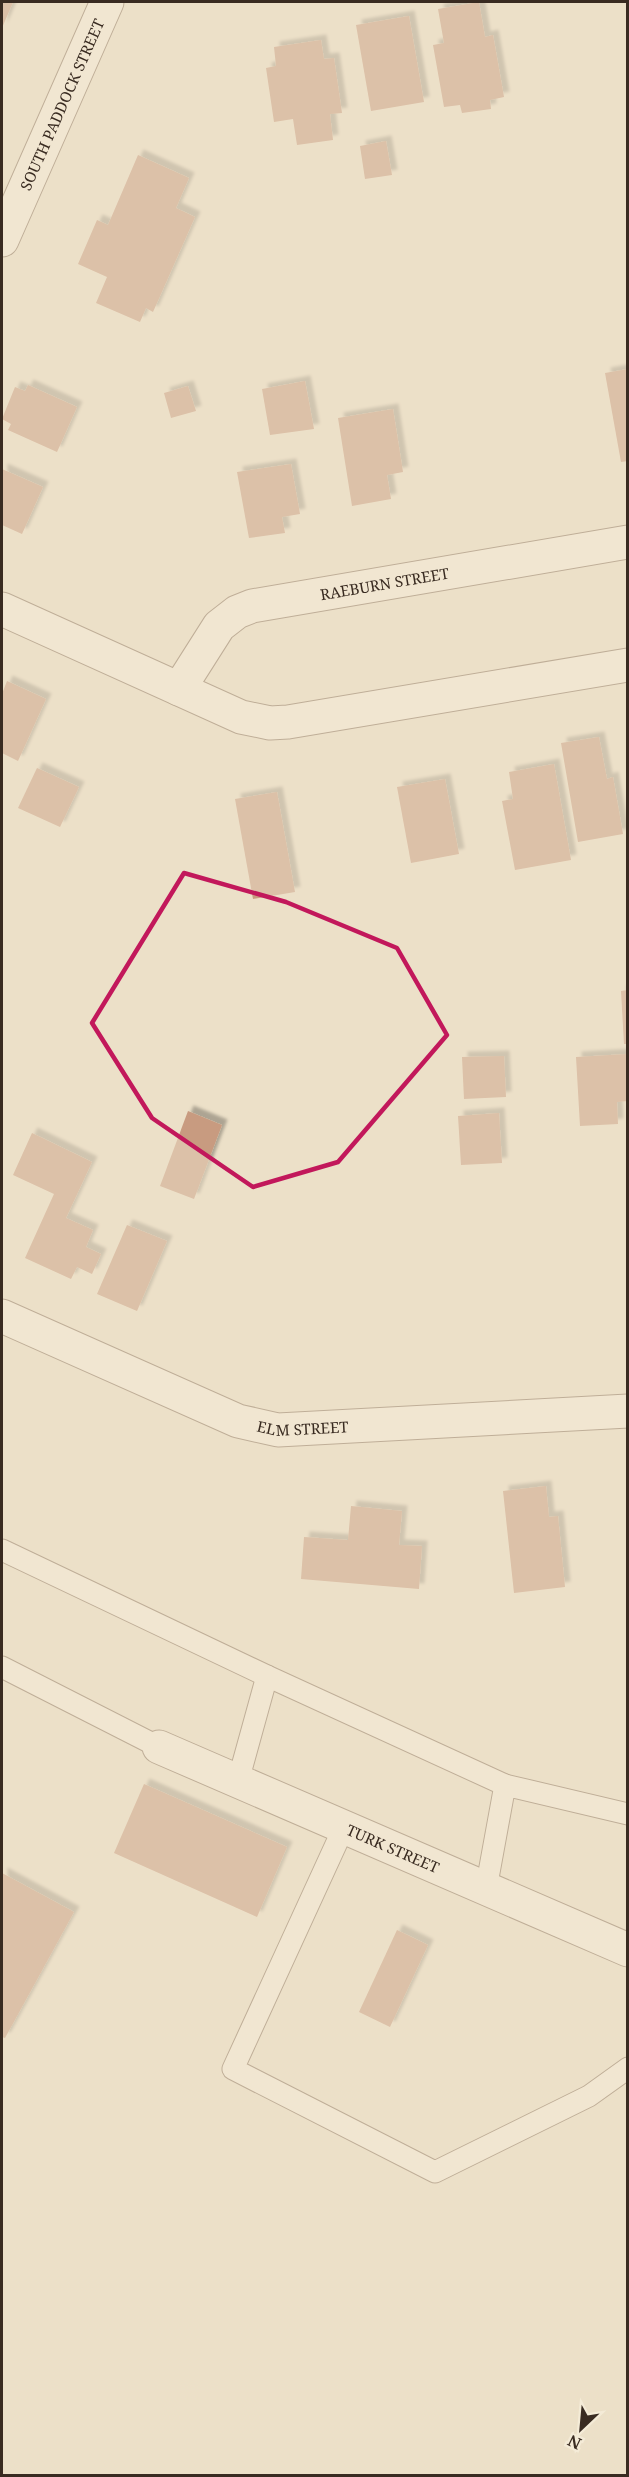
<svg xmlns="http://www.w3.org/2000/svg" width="629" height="2477" viewBox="0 0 629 2477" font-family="'Noto Serif',serif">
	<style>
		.building { fill: #c89b80; filter: url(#shadow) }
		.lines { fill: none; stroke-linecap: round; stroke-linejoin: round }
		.lane-casing { stroke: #88725e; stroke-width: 23 }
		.street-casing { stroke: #88725e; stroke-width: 35 }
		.lane { stroke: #f7eedb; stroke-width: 21 }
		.street { stroke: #f7eedb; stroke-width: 33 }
		.marked { fill: none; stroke: #c2185b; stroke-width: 4.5; stroke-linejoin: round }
		.labels { text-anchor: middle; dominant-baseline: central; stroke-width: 4.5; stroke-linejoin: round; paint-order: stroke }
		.street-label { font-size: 15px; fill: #392b21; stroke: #f4ebd7 }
	</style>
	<defs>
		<filter id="shadow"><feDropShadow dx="5.5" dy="-5.5" stdDeviation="1.5" flood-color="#0004"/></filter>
	</defs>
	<rect width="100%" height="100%" fill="#ece0c8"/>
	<g class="building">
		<polygon points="2,2 13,2 2,28"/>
		<polygon points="479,2 485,37 493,35 504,97 490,100 491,109 462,113 460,105 444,107 433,45 444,43 438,9"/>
		<polygon points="409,16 424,102 371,111 356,25"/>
		<polygon points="321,40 324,59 334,58 342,113 330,114 333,140 297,145 293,119 274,122 266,68 276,66 274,47"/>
		<polygon points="386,141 392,175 365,179 360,146"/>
		<polygon points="138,155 189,178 176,208 195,217 153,312 146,308 140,322 96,303 107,277 78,264 97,220 108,225"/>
		<polygon points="628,369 628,461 621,462 605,373"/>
		<polygon points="305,381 314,429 270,435 262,389"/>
		<polygon points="28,385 77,407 57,452 8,430 11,424 2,419 15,387 25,391"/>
		<polygon points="188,386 196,411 171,418 164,393"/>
		<polygon points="393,409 403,472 387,475 391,499 352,506 338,418"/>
		<polygon points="291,464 300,514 282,517 285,533 249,538 237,472"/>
		<polygon points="2,469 43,487 22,534 2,525"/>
		<polygon points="7,681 46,699 18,761 2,753 2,694"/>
		<polygon points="599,737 607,779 613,777 623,834 578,842 561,743"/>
		<polygon points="554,764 571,860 515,870 502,801 513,799 509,772"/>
		<polygon points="37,768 79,787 60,827 18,808"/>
		<polygon points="445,779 459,854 411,863 397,787"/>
		<polygon points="277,792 295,892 253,899 235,799"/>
		<polygon points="628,990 628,1044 624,1044 621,991"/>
		<polygon points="628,1054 628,1101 617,1102 618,1124 580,1126 576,1057"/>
		<polygon points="504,1056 506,1097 464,1099 462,1057"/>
		<polygon points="188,1111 222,1125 194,1199 160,1186"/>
		<polygon points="499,1113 502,1163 461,1165 458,1116"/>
		<polygon points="32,1133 92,1162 66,1218 93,1230 86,1247 101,1254 92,1274 77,1267 71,1279 25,1258 54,1194 13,1175"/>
		<polygon points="127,1225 167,1241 137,1311 97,1294"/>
		<polygon points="546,1486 549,1517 558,1516 565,1587 514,1593 503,1491"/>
		<polygon points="351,1506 402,1511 399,1545 422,1546 419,1589 301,1579 304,1537 348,1540"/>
		<polygon points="144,1784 287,1847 257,1917 114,1853"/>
		<polygon points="2,1873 74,1912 5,2038 2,2037"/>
		<polygon points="397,1930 428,1945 390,2027 359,2012"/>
	</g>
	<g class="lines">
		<g class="lane-casing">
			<g id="lane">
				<polyline points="2,1550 267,1676"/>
				<polyline points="2,1667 159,1747"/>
				<polyline points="238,1781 267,1676 505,1785"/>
				<polyline points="344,1827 233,2069 435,2172 589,2096 628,2068"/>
				<polyline points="486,1889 505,1785 628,1814"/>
			</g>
		</g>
		<g class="street-casing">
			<g id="street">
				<path id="s1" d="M 2,240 L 107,2"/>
				<polyline points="2,609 241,717 270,723 288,722 628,665"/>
				<path id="s2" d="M 179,689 L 219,626 L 237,612 L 252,606 L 628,542"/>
				<path id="s3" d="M 2,1316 L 238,1421 L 278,1430 L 628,1411"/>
				<path id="s4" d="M 159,1747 L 628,1950"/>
			</g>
		</g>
		<use href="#lane" class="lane"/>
		<use href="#street" class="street"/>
	</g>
	<path d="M0 0H629V2477H0ZM 184,873 L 286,902 L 397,948 L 447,1035 L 338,1162 L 253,1187 L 152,1118 L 92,1023 Z" fill="#ece0c8" fill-opacity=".55" fill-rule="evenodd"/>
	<path class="marked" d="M 184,873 L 286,902 L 397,948 L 447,1035 L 338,1162 L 253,1187 L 152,1118 L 92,1023 Z"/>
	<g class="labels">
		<g class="street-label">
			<text stroke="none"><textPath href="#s1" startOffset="148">SOUTH PADDOCK STREET</textPath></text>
			<text stroke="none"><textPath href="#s2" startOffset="248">RAEBURN STREET</textPath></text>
			<text stroke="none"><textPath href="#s3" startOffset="324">ELM STREET</textPath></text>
			<text stroke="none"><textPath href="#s4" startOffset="255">TURK STREET</textPath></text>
		</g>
	</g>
	<rect width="629" height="2477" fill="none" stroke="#392b21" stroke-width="6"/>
	<g transform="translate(581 2429) rotate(206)" stroke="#f4ebd7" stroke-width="4.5" paint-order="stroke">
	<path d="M0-4.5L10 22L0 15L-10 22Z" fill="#392b21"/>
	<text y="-9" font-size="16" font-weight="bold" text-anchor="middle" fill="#392b21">N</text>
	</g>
</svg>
